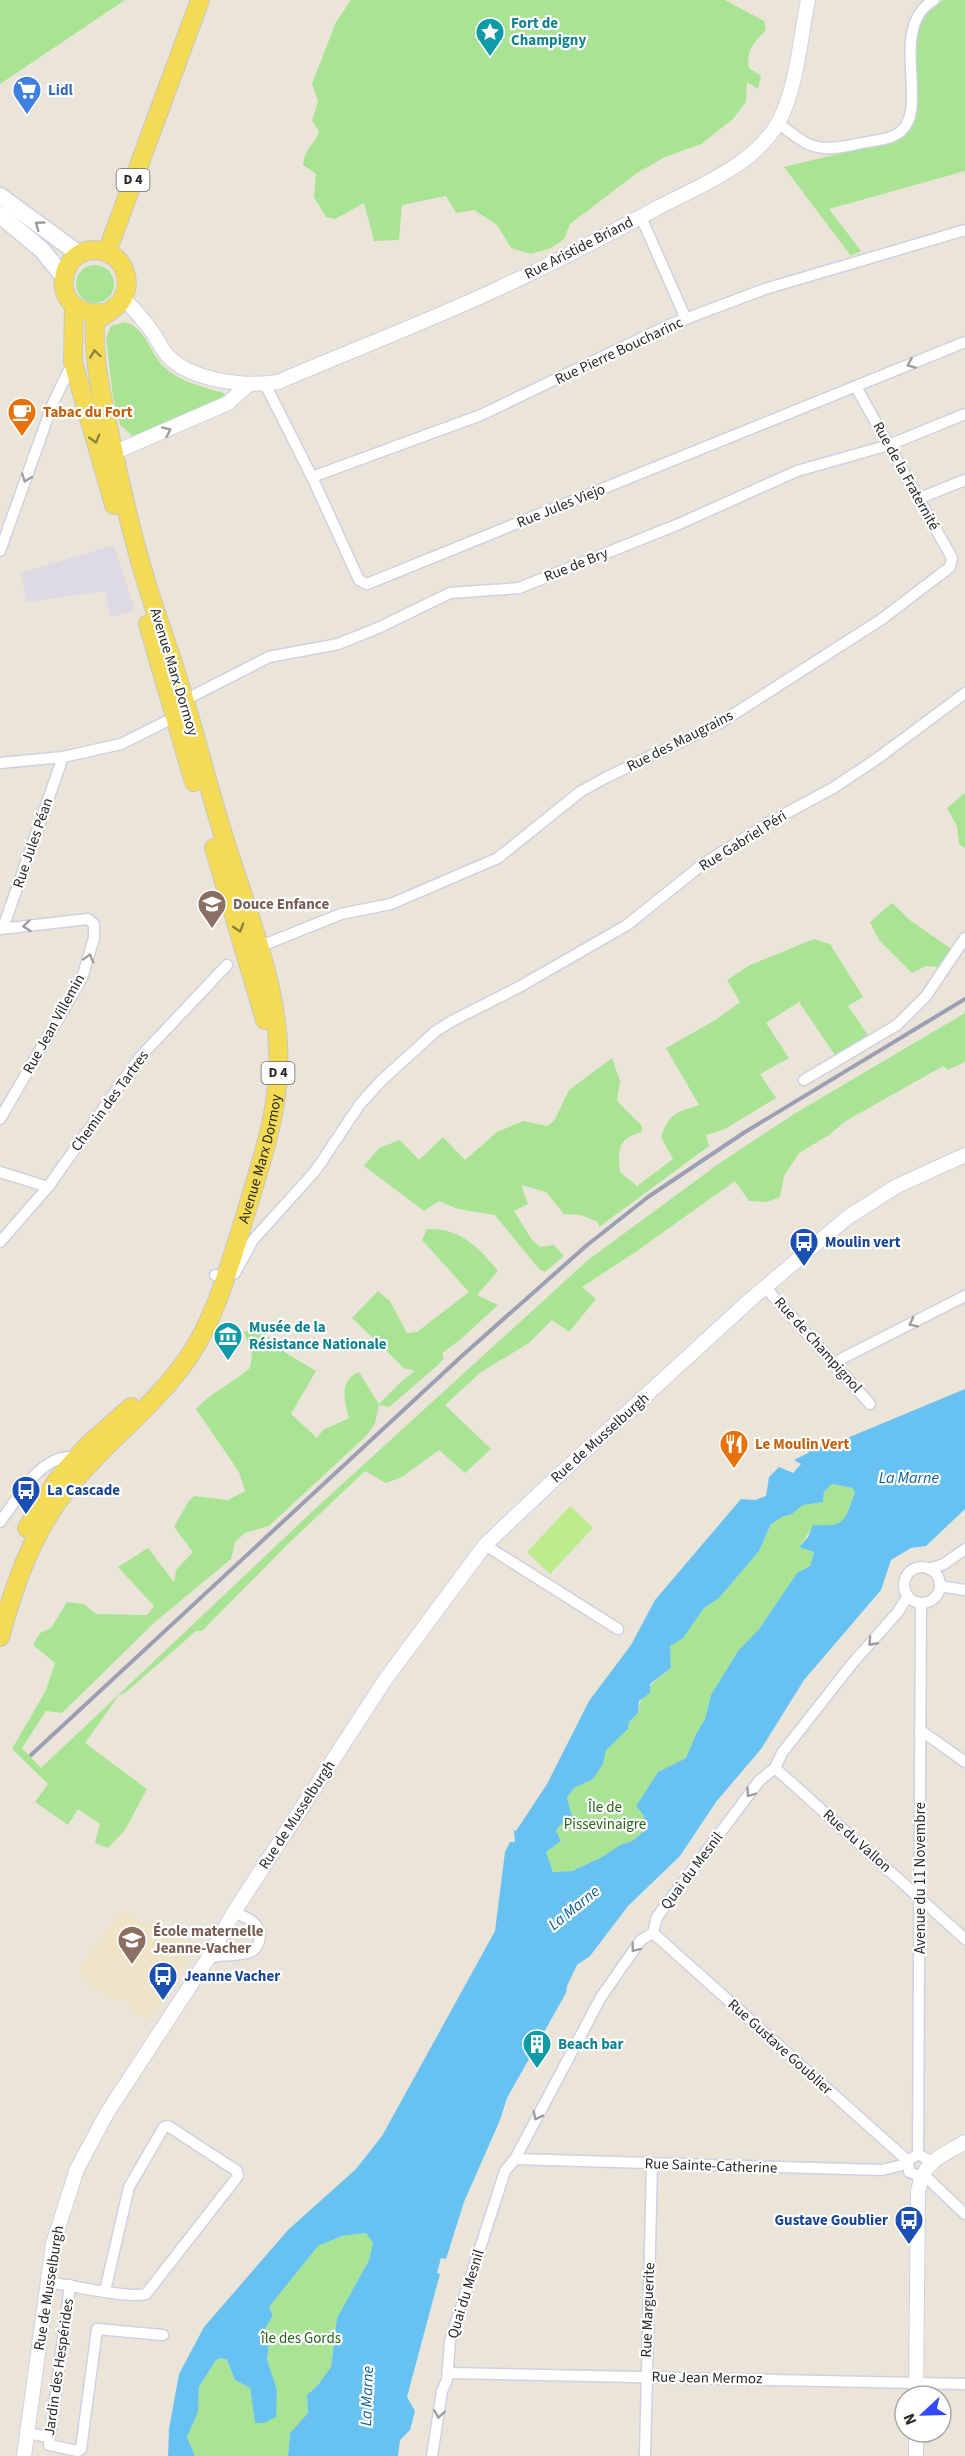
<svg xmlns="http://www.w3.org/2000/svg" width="965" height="2456" viewBox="0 0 965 2456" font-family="'Source Sans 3',sans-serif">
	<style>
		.industrial { fill: #dddae3 }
		.education { fill: #eee4c7 }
		.green { fill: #a8e493 }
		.pitch { fill: #bdec8f }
		.water { fill: #68c2f1; fill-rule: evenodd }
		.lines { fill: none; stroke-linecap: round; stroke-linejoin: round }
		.minor-casing { stroke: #ced1e2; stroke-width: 13 }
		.tertiary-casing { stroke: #ced1e2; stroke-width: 16 }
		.secondary-casing { stroke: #ced1e2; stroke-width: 19 }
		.primary-casing { stroke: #c7c7c7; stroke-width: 20 }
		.minor { stroke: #fff; stroke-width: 10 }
		.tertiary { stroke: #fff; stroke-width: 14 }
		.secondary { stroke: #fff; stroke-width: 16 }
		.primary { stroke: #f4db56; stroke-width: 18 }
		.rail { stroke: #9c9eb3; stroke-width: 4 }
		.oneway { stroke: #9e9e9e }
		.oneway2 { stroke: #8e823f }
		.labels { text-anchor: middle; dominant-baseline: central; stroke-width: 4.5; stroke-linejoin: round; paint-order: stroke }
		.shield { fill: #fff; stroke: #686868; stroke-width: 1.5 }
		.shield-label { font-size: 14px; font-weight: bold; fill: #282828 }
		.culture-label { font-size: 15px; font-weight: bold; fill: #0d838f; stroke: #fff; text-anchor: start }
		.shop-label { font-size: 15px; font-weight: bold; fill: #366cbe; stroke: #fff; text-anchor: start }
		.street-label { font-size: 15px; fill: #282828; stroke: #fff }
		.food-label { font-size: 15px; font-weight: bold; fill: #c56008; stroke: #fff; text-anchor: start }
		.education-label { font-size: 15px; font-weight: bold; fill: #785e54; stroke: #fff; text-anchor: start }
		.transit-label { font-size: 15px; font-weight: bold; fill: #164399; stroke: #fff; text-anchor: start }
		.park-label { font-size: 15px; fill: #226617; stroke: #fff }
		.water-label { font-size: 16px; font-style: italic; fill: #0a5d9a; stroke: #fff }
	</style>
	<rect width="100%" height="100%" fill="#ebe5d9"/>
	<polygon class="industrial" points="114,545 135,611 110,617 105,591 27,602 20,573"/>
	<polygon class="education" points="121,1910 148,1925 152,1919 195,1946 180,1975 148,2021 129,2009 129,2001 123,1998 119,2003 88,1984 78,1972 78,1969"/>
	<g class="green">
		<polygon points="0,0 125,0 0,84"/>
		<path d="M 351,0 L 725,0 L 764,21 L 766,30 C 754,43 746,49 749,68 L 761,76 L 758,89 L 747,82 L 746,102 L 733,119 L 701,144 L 665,157 L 637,173 L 570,224 L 564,239 L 551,248 L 531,254 L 511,248 L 497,225 L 474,210 L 456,213 L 446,196 L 402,205 L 399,240 L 374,241 L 364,203 L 335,219 L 326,217 L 314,197 L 316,174 L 303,165 C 305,146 314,147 319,131 L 312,121 L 318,101 L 312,84 L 336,22 Z"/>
		<path d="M 944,0 L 965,0 L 965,171 L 829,209 L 861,251 L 851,256 L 784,167 L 900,139 C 907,134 912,130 915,121 C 925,88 896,13 944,0 Z"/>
		<circle cx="95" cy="284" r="19"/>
		<path d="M 125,322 C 147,329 149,352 164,367 C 178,381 205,388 224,393 L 226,398 L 139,437 L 133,436 L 120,425 L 113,397 L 106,338 L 111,326 Z"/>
		<polygon points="965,793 965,848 959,844 957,826 947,808"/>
		<polygon points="892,903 911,921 953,950 944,963 938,967 926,966 912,973 879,940 870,922"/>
		<path d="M 814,939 L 830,944 L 863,997 L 848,1006 L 874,1044 L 841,1064 L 799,1002 L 766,1023 L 789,1058 L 760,1074 L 776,1098 L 725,1129 L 706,1135 L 709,1146 L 599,1227 L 598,1222 L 581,1215 L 564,1214 L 546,1192 L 521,1185 L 528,1204 L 514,1211 L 532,1240 L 540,1247 L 554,1245 L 564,1256 L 545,1272 L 539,1269 L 495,1215 L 458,1209 L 439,1201 L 424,1211 L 364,1166 L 379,1148 L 400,1140 L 419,1160 L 443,1137 L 465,1160 L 497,1132 L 523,1121 L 547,1126 L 554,1121 L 569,1090 L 612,1058 L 620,1081 L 617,1101 L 642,1126 L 642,1132 C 617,1139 618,1149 620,1172 L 637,1186 L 673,1159 L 661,1137 C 670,1112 676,1113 699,1105 L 666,1048 L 717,1019 L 740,1002 L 727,980 L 750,965 Z"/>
		<path d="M 965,1013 L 965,1062 L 948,1070 L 943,1066 L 844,1122 L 829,1135 L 799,1153 L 784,1176 L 780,1197 L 767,1202 L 749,1201 L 735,1181 L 634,1253 L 582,1287 L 596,1299 L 569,1332 L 552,1320 L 529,1343 L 481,1372 L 445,1405 L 491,1449 L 465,1473 L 439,1450 L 402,1477 L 386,1483 L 365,1471 L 288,1544 L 202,1631 L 196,1631 L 125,1693 L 119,1695 L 85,1743 L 147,1789 L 125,1830 L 108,1848 L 95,1843 L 100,1824 L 78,1809 L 68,1825 L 35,1802 L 48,1784 L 12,1749 L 46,1690 L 55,1663 L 33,1645 L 40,1633 L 51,1628 L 67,1602 L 84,1604 L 96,1614 L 147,1615 L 154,1606 L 118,1567 L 148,1548 L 174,1582 L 176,1570 L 193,1552 L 174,1527 L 188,1502 L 194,1496 L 228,1500 L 245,1491 L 239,1472 L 196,1409 C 211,1392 233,1383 250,1368 L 252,1354 L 244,1332 L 257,1328 L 286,1353 L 316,1371 L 291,1414 L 317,1438 L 323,1430 L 349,1418 C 344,1401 339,1380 359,1372 L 379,1404 L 403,1380 L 415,1371 L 404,1368 L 352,1318 L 378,1291 L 390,1301 L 407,1333 L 417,1332 L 469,1292 L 422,1240 L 427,1229 C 460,1228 479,1247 498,1271 L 477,1295 L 498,1305 L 461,1339 L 442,1353 L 444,1358 L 438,1365 L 389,1407 L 379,1405 L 375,1423 L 367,1435 L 269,1526 L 245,1533 L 235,1542 L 231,1559 L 155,1622 L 62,1713 L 46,1711 L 22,1748 L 41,1768 L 316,1508 L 588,1260 L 717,1165 L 794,1114 Z"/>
		<path d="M 832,1484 L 852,1488 L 855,1492 C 841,1527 849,1523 810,1531 L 799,1547 L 814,1552 L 810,1566 L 797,1573 L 759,1629 L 738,1651 L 711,1695 L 705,1719 L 696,1734 L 686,1758 L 658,1772 L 636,1806 L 644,1816 L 643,1832 L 632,1841 L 620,1845 L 602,1857 L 572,1871 L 553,1872 L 546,1852 L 561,1841 L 556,1831 L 560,1824 L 572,1816 L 567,1798 L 574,1788 L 593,1779 L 603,1764 L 605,1750 L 628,1729 L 629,1722 L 638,1713 C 640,1691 655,1681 671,1668 L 670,1646 L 683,1637 L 704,1608 L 719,1598 L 759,1551 L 771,1524 L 782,1517 L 792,1514 L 803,1505 L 823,1502 L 824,1492 Z"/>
		<polygon points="366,2233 373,2243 369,2260 337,2318 331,2367 318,2385 307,2395 308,2413 290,2433 288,2456 195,2456 187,2437 198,2412 199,2387 216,2360 221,2358 227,2360 235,2380 250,2388 255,2423 277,2390 267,2359 269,2345 261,2336 273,2315 269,2307 318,2246 342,2236"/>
	</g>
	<polygon class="pitch" points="570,1506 593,1528 550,1574 527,1552"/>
	<path class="water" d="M 965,1389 L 965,1509 L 926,1546 L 911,1548 L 891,1560 L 881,1590 L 804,1680 L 761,1749 L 716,1802 L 680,1856 L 628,1906 L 590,1956 L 577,1965 L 567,1986 L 566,1993 L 507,2098 L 500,2120 L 464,2202 L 446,2259 L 441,2258 L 437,2273 L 440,2274 L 407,2397 L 415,2411 L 410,2430 L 400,2440 L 398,2456 L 288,2456 L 290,2433 L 308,2413 L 307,2395 L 318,2385 L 331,2367 L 337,2318 L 369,2260 L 373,2243 L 366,2233 L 342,2236 L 318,2246 L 269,2307 L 273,2315 L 261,2336 L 269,2345 L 267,2359 L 277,2390 L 276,2417 L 264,2423 L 255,2423 L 250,2388 L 235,2380 L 227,2360 L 221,2358 L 216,2360 L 199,2387 L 198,2412 L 187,2437 L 195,2456 L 168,2456 L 169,2429 L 179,2374 L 204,2327 L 288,2230 L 356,2169 L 382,2136 L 495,1931 L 505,1852 L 510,1842 L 515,1842 L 514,1830 L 516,1831 L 547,1784 L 589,1701 L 631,1645 L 655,1600 L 741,1499 L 755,1500 L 766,1496 L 769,1477 L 779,1467 L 793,1473 L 801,1464 L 794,1460 L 808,1453 L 812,1447 L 828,1446 ZM 832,1484 L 852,1488 L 855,1492 C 844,1521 847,1527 813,1525 L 808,1537 L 799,1547 L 814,1552 L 810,1566 L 797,1573 L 759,1629 L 738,1651 L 711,1695 L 705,1719 L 696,1734 L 686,1758 L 658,1772 L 636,1806 L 644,1816 L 643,1832 L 632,1841 L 620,1845 L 602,1857 L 572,1871 L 553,1872 L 546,1852 L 561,1841 L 556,1831 L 560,1825 L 570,1824 L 572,1816 L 567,1798 L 574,1788 L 593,1779 L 603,1764 L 606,1750 L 628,1729 L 629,1722 L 638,1713 L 639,1701 L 650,1693 L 650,1684 L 671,1668 L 670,1646 L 683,1638 L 704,1608 L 719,1598 L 759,1551 L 771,1524 L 782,1517 L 792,1514 L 803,1505 L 823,1502 L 824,1492 Z"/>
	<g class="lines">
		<g class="minor-casing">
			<g id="minor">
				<path d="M 778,123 C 810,148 816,153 857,144 C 870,141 892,140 901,131 C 930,106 887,27 934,0"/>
				<polyline points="641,217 686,319"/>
				<polyline points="265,384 312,477 359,580 367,584 965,342"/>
				<polyline points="312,477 481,415 669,325 765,289 965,230"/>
				<polyline points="920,498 965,480"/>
				<polyline points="0,551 53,403 72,364"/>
				<polyline points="0,763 63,757 121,744 175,717 185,700 269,657 338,644 378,628 450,593 519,588 679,524 797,471 889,445 965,414"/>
				<polyline points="3,928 63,757"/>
				<polyline points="0,929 88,919 94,924 94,938 82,978 0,1119"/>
				<polyline points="256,948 341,914 391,904 498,858 580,792 605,778 720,723 882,619 950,567 952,558 856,387"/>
				<polyline points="804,1080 897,1025 926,996 965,938"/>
				<polyline points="0,1172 48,1187"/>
				<polyline points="0,1242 48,1187 140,1057 227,965"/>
				<polyline points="215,1275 226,1277 235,1273 253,1240 316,1170 360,1104 382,1080 436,1031 452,1021 519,987 627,925 703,864 770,822 833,788 878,758 965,693"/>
				<polyline points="765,1287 870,1404"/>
				<polyline points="835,1364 843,1358 965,1296"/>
				<path d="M 0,1522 C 18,1499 36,1460 68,1457 L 76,1464"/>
				<polyline points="485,1545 618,1629"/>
				<circle cx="922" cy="1585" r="18"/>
				<polyline points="929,1569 944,1564 965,1549"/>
				<polyline points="940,1586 965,1590"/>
				<polyline points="920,1730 965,1762"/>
				<polyline points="775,1768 965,1939"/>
				<polyline points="653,1933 908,2161"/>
				<path d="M 209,1957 C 221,1955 235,1956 247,1953 C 260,1950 264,1933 254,1923 C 249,1918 241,1915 234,1912"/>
				<polyline points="918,2154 921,1603"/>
				<polyline points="515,2159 882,2170 907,2164"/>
				<polyline points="923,2174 965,2214"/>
				<polyline points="921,2177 909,2172 908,2161 918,2154 927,2159 929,2164"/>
				<path d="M 48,2282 C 68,2285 131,2299 146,2294 L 238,2176 L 237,2171 L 168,2126 L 164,2127 L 129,2187 L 105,2291"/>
				<polyline points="70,2285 49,2445 78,2451 81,2449 97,2329 163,2335"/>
				<polyline points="448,2373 965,2384"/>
				<polyline points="27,2433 49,2437"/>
				<polyline points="432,2456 442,2391 447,2380 450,2341 505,2171 515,2159 601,1997 641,1940 653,1933 657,1917 759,1781 775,1768 782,1753 851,1665 897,1613 908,1596"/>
				<polyline points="645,2456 652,2164"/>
			</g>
		</g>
		<g class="tertiary-casing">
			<g id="tertiary">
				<path d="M 123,298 C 134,309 144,320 153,333 C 158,340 162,350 168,356 C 191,381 247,387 278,382 C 350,351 424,323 495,290 C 550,265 604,237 657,208 C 699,186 753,166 778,123 C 797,89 800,38 808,0"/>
				<polyline points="113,453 228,403 249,384"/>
				<path d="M 916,2396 L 918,2191 C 925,2159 939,2158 965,2142"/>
				<polyline points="24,2456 53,2244 77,2169 107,2113 209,1957 234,1912 385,1680 485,1545 560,1474 750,1300 848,1217 897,1186 965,1155"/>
				<polyline points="916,2456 916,2432"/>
			</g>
		</g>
		<g class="secondary-casing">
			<g id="secondary">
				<polyline points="0,196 79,254"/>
				<polyline points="0,215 42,250 63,276"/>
			</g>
		</g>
		<g class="primary-casing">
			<g id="primary">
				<polyline points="107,252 200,0"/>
				<polyline points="74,306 73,362 114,505"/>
				<polyline points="148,624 194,782"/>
				<polyline points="214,848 265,1020"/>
				<polyline points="27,1528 57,1480 87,1446 131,1407"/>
				<path id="s1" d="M 0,1637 C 15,1583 32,1533 67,1489 C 105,1442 154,1407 188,1358 C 218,1314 230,1262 246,1213 C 257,1174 271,1136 276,1095 C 288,1012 254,931 229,853 C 210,796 197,738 179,682 C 170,652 159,623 150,594 C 133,542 121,488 110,435 C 102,398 93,360 95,322 C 103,315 118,308 123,298 C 132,280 124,258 105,252 C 58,237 42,319 106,313"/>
			</g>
		</g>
		<use href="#minor" class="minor"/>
		<use href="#tertiary" class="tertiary"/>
		<use href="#secondary" class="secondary"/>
		<use href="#primary" class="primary"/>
		<polyline class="rail" points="31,1755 464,1354 586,1246 648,1197 745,1132 965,999"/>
	</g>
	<defs><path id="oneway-chevron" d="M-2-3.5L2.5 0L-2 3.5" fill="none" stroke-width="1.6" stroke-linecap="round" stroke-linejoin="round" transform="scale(1.5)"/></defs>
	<g class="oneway">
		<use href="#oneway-chevron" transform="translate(39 225) rotate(-144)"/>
		<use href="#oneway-chevron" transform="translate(911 364) rotate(158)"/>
		<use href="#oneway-chevron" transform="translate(167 431) rotate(-24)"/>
		<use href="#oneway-chevron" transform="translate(26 478) rotate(110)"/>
		<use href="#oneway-chevron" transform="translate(27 926) rotate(174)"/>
		<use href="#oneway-chevron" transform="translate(89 958) rotate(-74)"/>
		<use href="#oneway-chevron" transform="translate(913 1323) rotate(153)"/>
		<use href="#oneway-chevron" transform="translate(872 1642) rotate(132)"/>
		<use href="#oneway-chevron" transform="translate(750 1793) rotate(126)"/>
		<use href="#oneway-chevron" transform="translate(635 1948) rotate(128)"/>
		<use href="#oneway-chevron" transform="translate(537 2116) rotate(117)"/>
		<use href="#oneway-chevron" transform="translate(439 2414) rotate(99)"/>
	</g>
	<g class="oneway2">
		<use href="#oneway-chevron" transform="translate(95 354) rotate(-98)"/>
		<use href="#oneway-chevron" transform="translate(95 439) rotate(74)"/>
		<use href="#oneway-chevron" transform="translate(239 928) rotate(73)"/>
	</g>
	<defs>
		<g id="sight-pin" transform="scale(1.5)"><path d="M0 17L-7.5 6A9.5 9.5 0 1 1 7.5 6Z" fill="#0f9aa8" stroke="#fff"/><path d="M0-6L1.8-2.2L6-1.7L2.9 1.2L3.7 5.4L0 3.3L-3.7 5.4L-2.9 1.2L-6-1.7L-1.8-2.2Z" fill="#fff"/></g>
		<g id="supermarket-pin" transform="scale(1.5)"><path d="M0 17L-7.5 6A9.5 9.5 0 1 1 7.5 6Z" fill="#3f7fe0" stroke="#fff"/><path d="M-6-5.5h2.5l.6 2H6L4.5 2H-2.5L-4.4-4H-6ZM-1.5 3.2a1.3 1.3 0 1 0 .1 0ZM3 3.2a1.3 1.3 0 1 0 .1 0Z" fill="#fff"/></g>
		<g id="cafe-pin" transform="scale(1.5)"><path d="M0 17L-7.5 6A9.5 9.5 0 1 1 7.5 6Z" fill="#e8710a" stroke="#fff"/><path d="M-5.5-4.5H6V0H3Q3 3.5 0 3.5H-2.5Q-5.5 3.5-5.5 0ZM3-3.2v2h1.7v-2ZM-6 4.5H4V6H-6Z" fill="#fff"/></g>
		<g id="school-pin" transform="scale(1.5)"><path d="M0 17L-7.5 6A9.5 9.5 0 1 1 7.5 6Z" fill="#8d6e63" stroke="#fff"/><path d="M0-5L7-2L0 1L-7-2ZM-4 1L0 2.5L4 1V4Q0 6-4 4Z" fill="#fff"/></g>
		<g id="bus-pin" transform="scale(1.5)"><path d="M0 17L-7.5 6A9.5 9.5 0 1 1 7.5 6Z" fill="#1a4fb4" stroke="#fff"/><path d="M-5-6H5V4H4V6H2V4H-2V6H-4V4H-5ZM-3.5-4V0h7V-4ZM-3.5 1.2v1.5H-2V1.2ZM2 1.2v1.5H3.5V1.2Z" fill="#fff"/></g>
		<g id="museum-pin" transform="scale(1.5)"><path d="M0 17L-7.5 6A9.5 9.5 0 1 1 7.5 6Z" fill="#0f9aa8" stroke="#fff"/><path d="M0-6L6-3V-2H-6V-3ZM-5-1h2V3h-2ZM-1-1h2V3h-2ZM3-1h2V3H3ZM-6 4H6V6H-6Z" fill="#fff"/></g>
		<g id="restaurant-pin" transform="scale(1.5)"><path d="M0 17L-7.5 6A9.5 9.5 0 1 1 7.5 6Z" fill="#e8710a" stroke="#fff"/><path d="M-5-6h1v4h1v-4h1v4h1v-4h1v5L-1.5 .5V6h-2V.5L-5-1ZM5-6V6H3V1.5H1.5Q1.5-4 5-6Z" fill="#fff"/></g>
		<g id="building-pin" transform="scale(1.5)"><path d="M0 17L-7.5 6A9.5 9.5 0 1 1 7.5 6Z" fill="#0f9aa8" stroke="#fff"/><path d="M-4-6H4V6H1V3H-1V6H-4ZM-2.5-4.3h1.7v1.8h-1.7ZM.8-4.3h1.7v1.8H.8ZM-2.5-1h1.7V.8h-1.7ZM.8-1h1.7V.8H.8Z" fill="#fff"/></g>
	</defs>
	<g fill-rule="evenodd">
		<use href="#sight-pin" x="490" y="32"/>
		<use href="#supermarket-pin" x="27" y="90"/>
		<use href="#cafe-pin" x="22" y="412"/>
		<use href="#school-pin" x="212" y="904"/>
		<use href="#bus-pin" x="804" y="1242"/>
		<use href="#museum-pin" x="228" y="1336"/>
		<use href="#restaurant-pin" x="734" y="1444"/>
		<use href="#bus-pin" x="26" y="1490"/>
		<use href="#school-pin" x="132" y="1940"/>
		<use href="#bus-pin" x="163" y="1976"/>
		<use href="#building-pin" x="537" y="2044"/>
		<use href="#bus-pin" x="909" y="2220"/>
	</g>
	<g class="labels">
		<g class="shield">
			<rect x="116.5" y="169" width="33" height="22" rx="4.5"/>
			<rect x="261.5" y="1062" width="33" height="22" rx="4.5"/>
		</g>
		<g class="shield-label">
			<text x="133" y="180">D 4</text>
			<text x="278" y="1073">D 4</text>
		</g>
		<g class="culture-label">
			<text x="511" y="23">Fort de<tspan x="511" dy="17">Champigny</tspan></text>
			<text x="249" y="1327">Musée de la<tspan x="249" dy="17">Résistance Nationale</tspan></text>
			<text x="558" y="2044">Beach bar</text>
		</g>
		<g class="shop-label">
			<text x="48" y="90">Lidl</text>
		</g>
		<g class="street-label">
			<text transform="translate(579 248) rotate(-27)">Rue Aristide Briand</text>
			<text transform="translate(619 351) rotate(-25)">Rue Pierre Boucharinc</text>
			<text transform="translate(906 476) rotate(61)">Rue de la Fraternité</text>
			<text transform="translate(561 506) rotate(-22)">Rue Jules Viejo</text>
			<text transform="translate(576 565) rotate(-22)">Rue de Bry</text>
			<text transform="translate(174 672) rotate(73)">Avenue Marx Dormoy</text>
			<text transform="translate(680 741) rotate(-27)">Rue des Maugrains</text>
			<text transform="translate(743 841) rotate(-32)">Rue Gabriel Péri</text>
			<text transform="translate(33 843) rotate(-71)">Rue Jules Péan</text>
			<text transform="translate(54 1024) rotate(-61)">Rue Jean Villemin</text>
			<text transform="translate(110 1101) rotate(-54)">Chemin des Tartres</text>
			<text stroke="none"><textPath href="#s1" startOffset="555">Avenue Marx Dormoy</textPath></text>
			<text transform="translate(818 1345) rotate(48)">Rue de Champignol</text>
			<text transform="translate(600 1438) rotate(-42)">Rue de Musselburgh</text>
			<text transform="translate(297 1815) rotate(-57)">Rue de Musselburgh</text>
			<text transform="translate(857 1841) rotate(42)">Rue du Vallon</text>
			<text transform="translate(692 1871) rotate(-53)">Quai du Mesnil</text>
			<text transform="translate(920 1878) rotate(-90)">Avenue du 11 Novembre</text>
			<text transform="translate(780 2047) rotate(42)">Rue Gustave Goublier</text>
			<text transform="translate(711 2166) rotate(2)">Rue Sainte-Catherine</text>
			<text transform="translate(49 2288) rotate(-81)">Rue de Musselburgh</text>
			<text transform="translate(466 2294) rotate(-73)">Quai du Mesnil</text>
			<text transform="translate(648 2310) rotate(-88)">Rue Marguerite</text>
			<text transform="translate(59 2367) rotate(-82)">Jardin des Hespérides</text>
			<text transform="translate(707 2378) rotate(1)">Rue Jean Mermoz</text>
		</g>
		<g class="food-label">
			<text x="43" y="412">Tabac du Fort</text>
			<text x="755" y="1444">Le Moulin Vert</text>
		</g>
		<g class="education-label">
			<text x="233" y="904">Douce Enfance</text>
			<text x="153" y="1931">École maternelle<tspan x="153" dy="17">Jeanne-Vacher</tspan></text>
		</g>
		<g class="transit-label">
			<text x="825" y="1242">Moulin vert</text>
			<text x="47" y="1490">La Cascade</text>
			<text x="184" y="1976">Jeanne Vacher</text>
			<text x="888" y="2220" text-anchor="end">Gustave Goublier</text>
		</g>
		<g class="park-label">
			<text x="605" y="1807">Île de<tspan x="605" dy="17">Pissevinaigre</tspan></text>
			<text x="301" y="2338">île des Gords</text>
		</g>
		<g class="water-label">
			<text x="909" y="1478">La Marne</text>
			<text transform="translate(574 1908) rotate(-39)">La Marne</text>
			<text transform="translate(367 2396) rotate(-88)">La Marne</text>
		</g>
	</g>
	<g transform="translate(923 2414) rotate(248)"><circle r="28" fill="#ffffff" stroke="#a9a9a9" stroke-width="1.5"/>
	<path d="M0-4.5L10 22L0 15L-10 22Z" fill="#3349fe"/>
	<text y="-9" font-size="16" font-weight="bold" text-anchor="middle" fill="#282828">N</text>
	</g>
</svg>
